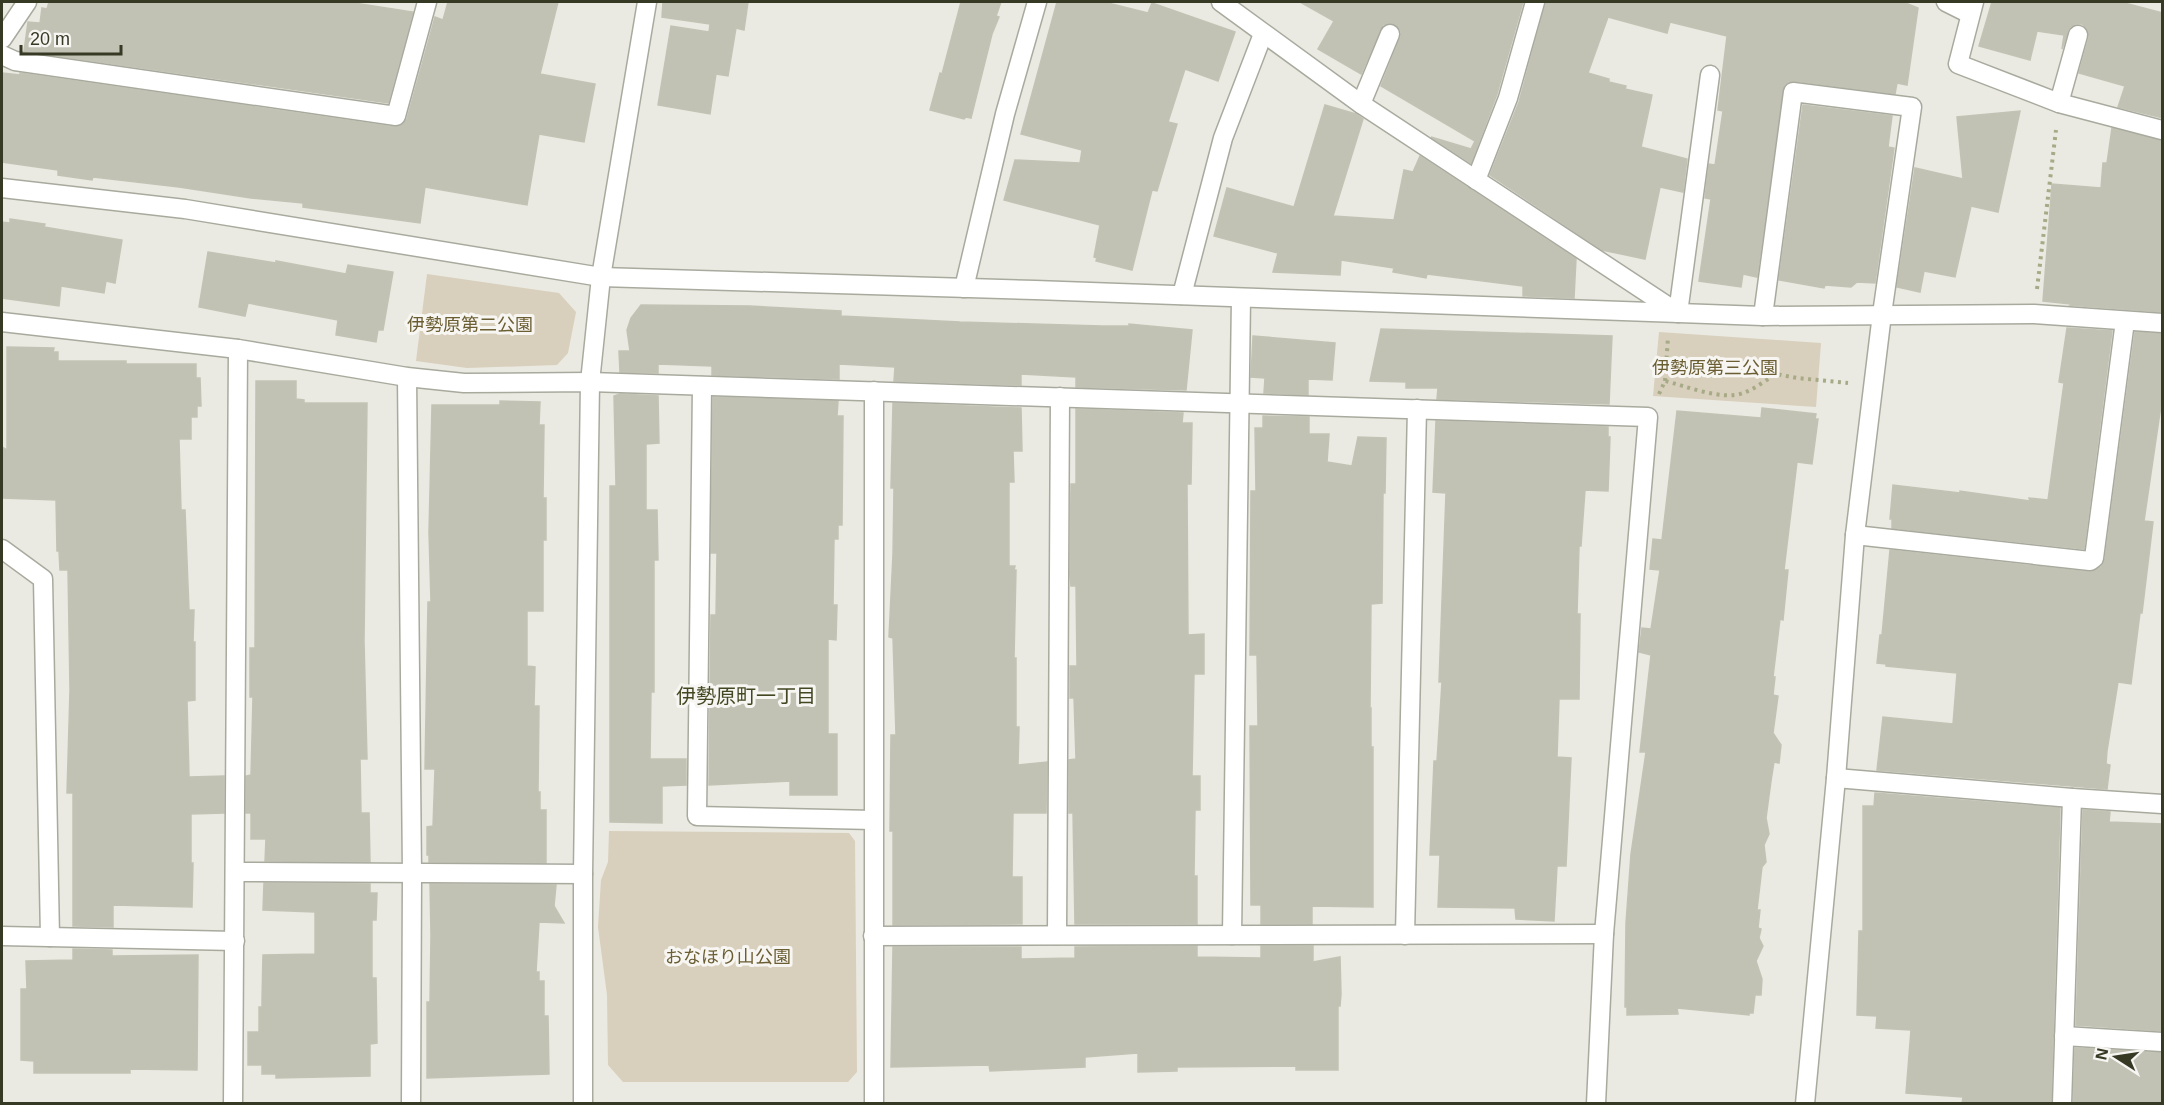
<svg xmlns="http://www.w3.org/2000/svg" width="2164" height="1105" viewBox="0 0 2164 1105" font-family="Arial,'Noto Sans JP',sans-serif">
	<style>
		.green { fill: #d9cfbd }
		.building { fill: #c1c1b4; stroke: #c3c3b5; stroke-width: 1.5 }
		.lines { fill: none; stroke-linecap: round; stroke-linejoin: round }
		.minor-casing { stroke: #a9aa9e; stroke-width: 21 }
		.path { stroke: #a7aa86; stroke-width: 4; stroke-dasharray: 3 4.5; stroke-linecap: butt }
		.minor { stroke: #fff; stroke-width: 18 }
		.labels { text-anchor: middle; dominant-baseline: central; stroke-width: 6; stroke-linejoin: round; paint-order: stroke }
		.park-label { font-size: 18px; fill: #6b5e33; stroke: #f7f6f2 }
		.neighbourhood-label { font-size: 20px; fill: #434822; stroke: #f7f6f2 }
	</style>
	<rect width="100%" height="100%" fill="#eaeae2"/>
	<g class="green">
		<polygon points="427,274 559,293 576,312 568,353 557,365 467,368 416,361"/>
		<polygon points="1659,332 1821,343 1816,407 1653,396"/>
		<polygon points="609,831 849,833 855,841 857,1072 848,1082 623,1082 608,1065 607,995 598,927 601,880 608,862"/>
	</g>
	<g class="building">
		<polygon points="49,2 348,2 413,12 388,103 24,51 28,22 40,23 42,8 47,9"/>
		<polygon points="448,2 558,2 540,74 595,84 584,142 539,134 527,205 425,187 420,223 303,207 303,203 251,198 179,187 93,177 92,180 58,175 58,170 2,162 2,78 3,73 20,75 20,73 394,127 400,126 407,119 435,17 443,20"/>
		<polygon points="663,2 748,2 744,30 736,28 728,76 716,74 710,114 658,105 671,26 709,32 710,24 662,17"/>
		<polygon points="961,2 1001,2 996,16 999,17 992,34 971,118 966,117 964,119 930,110 940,73 942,74"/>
		<polygon points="1057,2 1104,2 1148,13 1152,3 1235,32 1218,81 1185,69 1168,122 1177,124 1157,191 1152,190 1132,270 1096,261 1097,258 1094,257 1100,225 1004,200 1015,160 1080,163 1082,150 1021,134"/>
		<polygon points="1300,2 1523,2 1497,94 1471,163 1431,137 1471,149 1475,141 1381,86 1400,38 1401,32 1399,27 1389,23 1383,25 1361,74 1318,49 1334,21"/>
		<polygon points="1546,2 1903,2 1918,8 1907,85 1897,83 1895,94 1794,81 1788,82 1784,86 1757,277 1743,274 1741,287 1699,281 1711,199 1705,198 1709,164 1715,165 1723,111 1718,110 1727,36 1670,22 1667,33 1608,17 1588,73 1609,79 1609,82 1626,86 1625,89 1652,95 1641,147 1687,159 1683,192 1660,187 1645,259 1602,250 1490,175 1519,102"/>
		<polygon points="1992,2 2121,2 2163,13 2163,118 2118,107 2125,86 2079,73 2089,37 2086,28 2082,24 2075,24 2070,27 2062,49 2064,35 2037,31 2030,60 1979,46"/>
		<polygon points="1325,105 1356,114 1363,119 1333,216 1394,220 1404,170 1413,172 1420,156 1576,259 1574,298 1526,296 1523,296 1523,286 1427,274 1426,278 1393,272 1394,268 1341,260 1340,275 1273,272 1278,253 1214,236 1227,188 1294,207"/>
		<polygon points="1803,105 1892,116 1888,147 1894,148 1875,283 1857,282 1851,287 1825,285 1824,288 1779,280"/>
		<polygon points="2020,111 1998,212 1971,206 1955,277 1924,271 1920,292 1897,287 1915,168 1963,179 1957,117"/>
		<polygon points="2112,128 2163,141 2163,312 2070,305 2071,304 2043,301 2052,184 2101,188 2103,163 2107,163"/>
		<polygon points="10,219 45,224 44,227 122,240 115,283 106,281 104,293 61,286 59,306 2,298 2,222 10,223"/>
		<polygon points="208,252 276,263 276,261 346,274 348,265 393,272 383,330 378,330 376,342 336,335 338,320 248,303 245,316 199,307"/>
		<polygon points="641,305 750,306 841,311 841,316 960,322 1102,326 1129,326 1129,324 1192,330 1186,390 1076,387 1076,377 1021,374 1021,385 894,381 895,367 839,364 839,379 712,375 712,366 658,364 658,373 620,372 619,351 630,351 627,330 631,318"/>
		<polygon points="2067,328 2112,331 2084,549 1892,528 1892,519 1890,519 1893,485 1960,493 1960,491 2030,501 2029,498 2048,500 2064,383 2059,382"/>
		<polygon points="1381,329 1612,336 1609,404 1437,399 1438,388 1406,388 1406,382 1370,381"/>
		<polygon points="2135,332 2163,334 2163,392 2144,521 2153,522 2142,613 2140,613 2131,684 2118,682 2107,751 2106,764 2110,765 2107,789 1877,770 1883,717 1953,724 1957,673 1886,666 1886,664 1877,663 1880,635 1882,635 1890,550 2089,572 2101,567 2105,559"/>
		<polygon points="1253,336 1335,343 1332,380 1308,379 1308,395 1264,393 1265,378 1251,377"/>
		<polygon points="7,347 54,348 53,352 58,352 58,361 126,361 126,364 196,364 196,378 200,378 201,406 197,406 197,417 191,417 191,439 179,439 181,510 185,510 189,610 194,610 193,642 195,642 195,700 187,701 189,777 224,776 224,813 191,814 191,863 193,863 192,907 113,905 113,927 73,926 73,793 67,793 70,690 68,570 60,570 59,551 57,551 56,500 2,498 2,447 7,450"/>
		<polygon points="256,381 296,381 296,399 304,400 304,403 367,403 364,641 367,759 360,759 361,813 369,813 370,862 265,861 266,839 251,839 251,813 246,813 246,776 251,775 253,697 250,697 250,648 255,648"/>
		<polygon points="620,394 658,396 659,443 646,444 646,510 657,510 658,560 654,560 654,692 651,692 650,759 686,759 686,785 662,786 662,823 610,822 610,486 616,486 614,396"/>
		<polygon points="713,397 838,401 837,416 843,416 842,525 838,525 838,539 834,539 833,605 837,605 836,640 828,639 828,734 837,734 837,795 790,795 790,781 709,785 711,615 716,615 717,553 711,553"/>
		<polygon points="500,401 540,402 539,425 544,425 543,498 546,498 546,540 543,540 543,611 527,611 527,666 535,667 534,706 539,706 538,792 540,792 540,810 546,810 546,863 429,862 429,855 427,855 427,827 433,826 435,769 425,769 428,602 431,602 429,532 432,405 500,405"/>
		<polygon points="893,403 1021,408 1022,451 1013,451 1014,482 1009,482 1009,566 1015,566 1014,570 1016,570 1014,658 1016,658 1016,727 1019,727 1018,765 1047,762 1046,813 1013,813 1012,877 1022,877 1022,924 893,925 893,831 890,831 891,735 896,735 893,638 889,637 893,554 894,488 891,488"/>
		<polygon points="1762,408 1816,414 1815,419 1818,419 1812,464 1797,462 1784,570 1788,570 1783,620 1780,619 1773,677 1775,677 1773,695 1778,696 1773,733 1781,745 1779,763 1774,762 1771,781 1766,818 1769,834 1764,845 1766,862 1762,867 1757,910 1760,910 1758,928 1761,929 1759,938 1763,946 1756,961 1762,979 1761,995 1755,995 1753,1013 1749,1013 1749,1015 1677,1008 1678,1014 1627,1015 1627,1007 1625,1007 1626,923 1631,854 1646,752 1640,752 1651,655 1639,652 1642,628 1651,629 1660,570 1650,569 1653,539 1662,540 1677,411 1761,418"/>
		<polygon points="1076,409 1183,413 1182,423 1192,423 1191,484 1187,484 1188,635 1204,634 1204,674 1194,674 1192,776 1200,776 1200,810 1195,810 1194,876 1197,876 1197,924 1075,924 1073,813 1069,813 1069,760 1076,759 1074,698 1070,698 1070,666 1077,666 1076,586 1071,586 1070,575 1071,484 1076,484"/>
		<polygon points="1263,416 1309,417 1309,434 1329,434 1327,462 1352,466 1358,437 1386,438 1385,493 1383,493 1382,603 1371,604 1370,708 1371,708 1371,747 1373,747 1373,907 1312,906 1312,924 1261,924 1261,905 1251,905 1250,726 1258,726 1257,655 1250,655 1251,491 1256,491 1255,428 1263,428"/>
		<polygon points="1436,421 1608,427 1608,437 1610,437 1608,491 1585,490 1581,546 1579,546 1577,614 1580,614 1579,699 1559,699 1557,757 1571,758 1566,866 1557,866 1554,921 1516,919 1515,908 1438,907 1440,855 1430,855 1434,761 1437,761 1442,682 1439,682 1446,493 1433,492"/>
		<polygon points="1875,793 2060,808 2051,1104 1962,1104 1963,1097 1906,1093 1911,1030 1876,1028 1877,1016 1857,1015 1859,931 1863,931 1863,806 1874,806"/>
		<polygon points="2083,810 2110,812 2109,822 2163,824 2163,1031 2076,1025"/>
		<polygon points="264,883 370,884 370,893 377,893 376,920 372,920 372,978 376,978 377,1043 370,1044 370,1076 276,1078 276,1074 262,1074 262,1065 248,1065 248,1032 259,1032 259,1007 262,1007 262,998 263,955 315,954 315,912 263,910"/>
		<polygon points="430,884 556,885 554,906 564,923 539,922 536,972 539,972 539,981 544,981 544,1016 548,1016 549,1074 427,1078 427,1002 430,1002 431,935"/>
		<polygon points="1197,946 1197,957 1261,958 1261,946 1313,946 1313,962 1340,957 1341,994 1340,1006 1338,1006 1338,1070 1296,1070 1296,1066 1177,1067 1177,1071 1138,1072 1138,1053 1085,1057 1085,1067 990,1071 989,1065 891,1067 893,947 1021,947 1021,959 1075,958 1075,947"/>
		<polygon points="73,949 112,950 112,956 198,955 197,1070 130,1069 130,1073 34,1073 34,1061 21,1060 21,989 27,989 26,961 73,960"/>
		<polygon points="2075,1048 2163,1053 2163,1104 2073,1104"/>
	</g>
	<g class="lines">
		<g class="minor-casing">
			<g id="minor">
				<polyline points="1221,2 1361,104 1678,313 1710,75"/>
				<polyline points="1946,2 1970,14"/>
				<polyline points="1974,2 1958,64 2059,103 2162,130"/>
				<polyline points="2,39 27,2"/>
				<polyline points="2,55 15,61 396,116 427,2"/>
				<polyline points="2059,103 2078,35"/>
				<polyline points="1361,104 1390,34"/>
				<polyline points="1476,180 1508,98 1535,2"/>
				<polyline points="2,188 185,209 601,277 1035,290 1763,316 2034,314 2162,323"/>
				<polyline points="964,288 1005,114 1037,2"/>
				<polyline points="1182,295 1223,138 1263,34"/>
				<polyline points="1763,316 1793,92 1912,107 1882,314 1855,535 1836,778 1805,1104"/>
				<polyline points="2,322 238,349 407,377 464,383 590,382 1648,417 1604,934 1596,1104"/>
				<polyline points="407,377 412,874 411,1104"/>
				<polyline points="702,386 697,816 873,820"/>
				<polyline points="874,391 874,1104"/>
				<polyline points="1855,535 2090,561 2094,558 2125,321"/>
				<polyline points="2,549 43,579 50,937"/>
				<polyline points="1836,778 2072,798 2162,804"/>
				<polyline points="235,872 583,874"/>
				<polyline points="1057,935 1060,397"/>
				<polyline points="1232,935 1241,298"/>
				<polyline points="1405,935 1417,409"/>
				<polyline points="2,936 235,941"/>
				<polyline points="873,936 1604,934"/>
				<polyline points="2064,1036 2162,1042"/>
				<polyline points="233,1104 238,349"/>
				<polyline points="583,1104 583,874 590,382 601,277 647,2"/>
				<polyline points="2062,1104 2072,798"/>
			</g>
		</g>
		<g class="path">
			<polyline points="2037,289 2056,130"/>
			<polyline points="1665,381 1668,337"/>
			<path d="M 1659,394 L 1665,381 C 1686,386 1722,401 1743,393 C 1755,389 1766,380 1776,374 L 1797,378 L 1848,383"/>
		</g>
		<use href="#minor" class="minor"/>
	</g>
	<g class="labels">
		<g class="park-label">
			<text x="470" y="325">伊勢原第二公園</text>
			<text x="1715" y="368">伊勢原第三公園</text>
			<text x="728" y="957">おなほり山公園</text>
		</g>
		<g class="neighbourhood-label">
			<text x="746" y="696">伊勢原町一丁目</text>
		</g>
	</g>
	<rect width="2164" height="1105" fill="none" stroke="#363924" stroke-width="6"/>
	<g transform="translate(2116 1057) rotate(282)" stroke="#f7f6f2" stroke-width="4.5" paint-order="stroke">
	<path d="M0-4.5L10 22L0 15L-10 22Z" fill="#363924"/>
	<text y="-9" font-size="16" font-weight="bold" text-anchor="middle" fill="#363924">N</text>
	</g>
	<path d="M21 45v9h100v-9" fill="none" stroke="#363924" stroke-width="3"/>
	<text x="30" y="45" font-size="18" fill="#363924" stroke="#f7f6f2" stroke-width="4.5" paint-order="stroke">20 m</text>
</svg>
